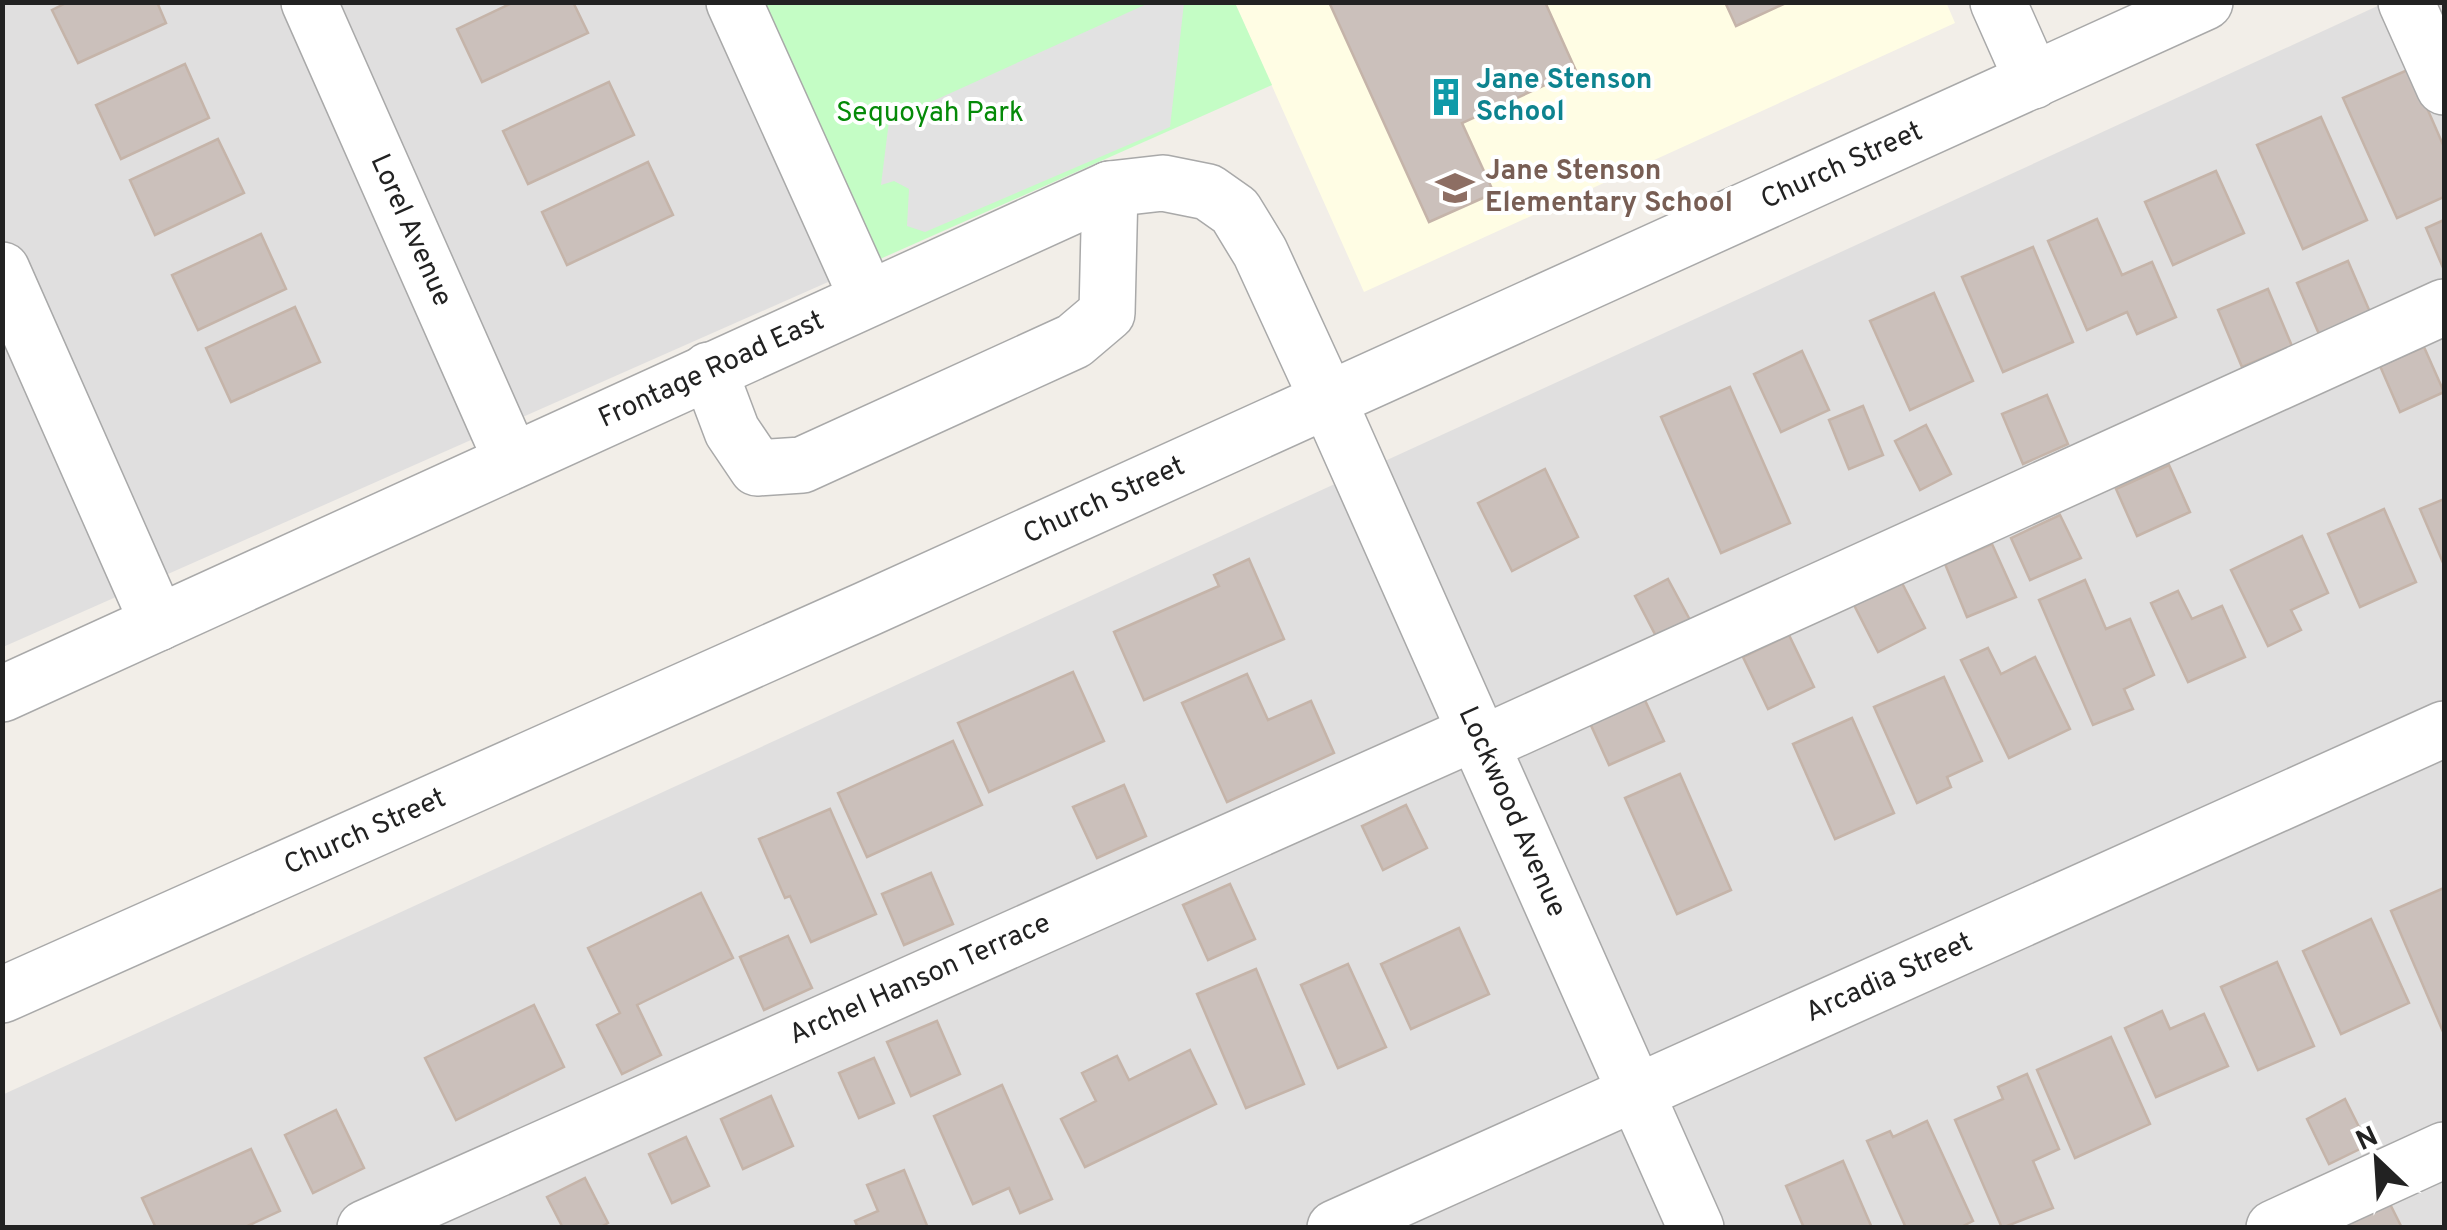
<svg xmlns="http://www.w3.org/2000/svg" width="2447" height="1230" viewBox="0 0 2447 1230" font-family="Overpass,sans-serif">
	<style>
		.residential { fill: #e0dfdf }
		.education { fill: #fffde4 }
		.park { fill: #c4fdc5 }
		.parking { fill: #e2e2e2 }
		.building { fill: #cbc0bb; stroke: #c5b4a9; stroke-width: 2.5 }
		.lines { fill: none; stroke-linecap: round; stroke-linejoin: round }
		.minor-casing { stroke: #a9a9a9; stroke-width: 58 }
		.minor { stroke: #fff; stroke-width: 55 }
		.labels { text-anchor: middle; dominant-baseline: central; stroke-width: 8; stroke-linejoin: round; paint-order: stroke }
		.culture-label { font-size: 28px; font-weight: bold; fill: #0d838f; stroke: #fff; text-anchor: start }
		.park-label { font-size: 28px; fill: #058a08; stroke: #fff }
		.street-label { font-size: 28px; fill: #222; stroke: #fff }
		.education-label { font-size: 28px; font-weight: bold; fill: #785e54; stroke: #fff; text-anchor: start }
	</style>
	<rect width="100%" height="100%" fill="#f2eee8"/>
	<g class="residential">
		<polygon points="3,3 754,3 871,263 3,647"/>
		<polygon points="2384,3 2444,3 2444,1227 3,1227 2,1095"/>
	</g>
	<polygon class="education" points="1946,2 1955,23 1364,292 1235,3"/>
	<polygon class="park" points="754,3 1235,3 1272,85 871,263"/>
	<polygon class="parking" points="1149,3 1184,3 1170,127 925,232 907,226 909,189 894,181 881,185 889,121"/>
	<g class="building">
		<polygon points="68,2 157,2 166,23 78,63 52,10"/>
		<polygon points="514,2 573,2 588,33 482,82 457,29"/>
		<polygon points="1329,2 1545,2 1576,71 1462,123 1494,193 1429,222"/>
		<polygon points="1725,2 1788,2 1736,26"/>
		<polygon points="185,64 209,118 121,159 96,105"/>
		<polygon points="2410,69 2444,147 2444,197 2397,218 2343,98"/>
		<polygon points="609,82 634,135 528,184 503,131"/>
		<polygon points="2321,117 2367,220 2303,249 2257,145"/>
		<polygon points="218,139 244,193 155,235 130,180"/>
		<polygon points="648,162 673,215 567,265 542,212"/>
		<polygon points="2216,171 2244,233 2173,265 2145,202"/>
		<polygon points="2097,219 2122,275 2152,262 2176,317 2137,334 2127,312 2087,330 2048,241"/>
		<polygon points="2444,220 2444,270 2426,228"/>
		<polygon points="261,234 286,289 198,330 172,275"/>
		<polygon points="2033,247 2073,342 2003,372 1962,277"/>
		<polygon points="2348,261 2370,312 2319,334 2297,283"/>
		<polygon points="2268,289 2292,346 2242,367 2218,310"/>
		<polygon points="1934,293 1973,381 1910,410 1870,321"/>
		<polygon points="295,307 320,362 231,402 206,348"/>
		<polygon points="2424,347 2444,392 2400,412 2380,366"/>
		<polygon points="1802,351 1829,410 1781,432 1754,374"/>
		<polygon points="1730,387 1790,523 1721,553 1661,417"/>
		<polygon points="2047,395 2068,444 2023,464 2002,414"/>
		<polygon points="1863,406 1883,455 1849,469 1829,420"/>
		<polygon points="1926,425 1951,474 1920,490 1895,441"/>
		<polygon points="2169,465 2190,512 2137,536 2116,489"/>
		<polygon points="1545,469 1578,537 1512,571 1478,503"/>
		<polygon points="2444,499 2444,565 2420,509"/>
		<polygon points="2384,509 2416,582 2360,607 2328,534"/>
		<polygon points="2060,515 2081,558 2030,580 2011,538"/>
		<polygon points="2302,536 2328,593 2291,610 2301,630 2268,646 2231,570"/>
		<polygon points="1992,544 2016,597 1967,617 1945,564"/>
		<polygon points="1249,559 1284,639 1144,700 1114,632 1219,586 1214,575"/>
		<polygon points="1668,579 1690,620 1657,638 1635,596"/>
		<polygon points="2085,580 2106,629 2130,619 2154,675 2124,689 2133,709 2093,725 2039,600"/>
		<polygon points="1901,581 1925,628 1878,652 1854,605"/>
		<polygon points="2178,591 2192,619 2222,606 2245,657 2188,682 2151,603"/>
		<polygon points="1789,635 1814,687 1768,709 1743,657"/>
		<polygon points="1988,648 2001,674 2035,657 2070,729 2009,758 1961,660"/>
		<polygon points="1073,672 1104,741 989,792 958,723"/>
		<polygon points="1247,674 1268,720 1311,701 1334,753 1227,802 1182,703"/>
		<polygon points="1944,677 1982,761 1947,777 1951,787 1917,803 1874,707"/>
		<polygon points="1643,696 1664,741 1609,765 1589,721"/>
		<polygon points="1852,718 1894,813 1835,839 1793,744"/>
		<polygon points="953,741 982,805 867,857 838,793"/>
		<polygon points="1680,774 1731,890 1677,914 1625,798"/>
		<polygon points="1124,785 1146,836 1097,858 1073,807"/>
		<polygon points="1406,805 1427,848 1383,870 1362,826"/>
		<polygon points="830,809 876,914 811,942 790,896 785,898 759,839"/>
		<polygon points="931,873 953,924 904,945 882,894"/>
		<polygon points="1230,884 1255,939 1208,960 1183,905"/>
		<polygon points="2444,888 2444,1034 2391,911"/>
		<polygon points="701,893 733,958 637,1005 661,1055 622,1074 597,1025 620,1013 588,948"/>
		<polygon points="2371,919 2409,1003 2341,1034 2303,951"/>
		<polygon points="1459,928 1489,994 1411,1029 1381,964"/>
		<polygon points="788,936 812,988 764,1010 740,957"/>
		<polygon points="2277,962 2314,1046 2258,1070 2221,987"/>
		<polygon points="1348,964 1386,1047 1338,1068 1301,985"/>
		<polygon points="1256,969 1304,1084 1246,1108 1197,994"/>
		<polygon points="534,1005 564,1067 456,1120 425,1058"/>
		<polygon points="2162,1011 2170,1029 2204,1014 2228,1066 2156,1097 2125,1028"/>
		<polygon points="937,1021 960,1074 911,1096 887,1042"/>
		<polygon points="2111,1037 2150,1124 2075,1158 2037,1070"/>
		<polygon points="1190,1050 1216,1104 1085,1167 1061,1119 1096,1101 1082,1073 1117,1056 1129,1080"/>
		<polygon points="874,1058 894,1103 859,1118 839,1073"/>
		<polygon points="2027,1074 2059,1149 2033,1161 2053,1208 2002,1228 1955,1120 2003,1099 1998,1087"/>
		<polygon points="1002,1085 1052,1199 1020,1213 1009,1188 973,1204 934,1116"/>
		<polygon points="771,1096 793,1146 743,1169 721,1119"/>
		<polygon points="2345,1099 2368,1145 2329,1164 2307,1119"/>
		<polygon points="336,1110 364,1168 313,1193 285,1135"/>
		<polygon points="1927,1121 1973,1221 1959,1228 1906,1228 1867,1141 1890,1131 1893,1137"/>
		<polygon points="686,1137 709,1186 672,1203 649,1154"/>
		<polygon points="251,1149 280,1211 243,1228 156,1228 142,1198"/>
		<polygon points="1843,1161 1872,1228 1804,1228 1786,1186"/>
		<polygon points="904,1170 928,1228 858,1228 855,1221 878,1211 867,1185"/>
		<polygon points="585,1178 608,1223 599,1228 563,1228 547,1197"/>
		<polygon points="2389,1202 2402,1228 2350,1228 2348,1223"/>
	</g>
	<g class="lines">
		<g class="minor-casing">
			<g id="minor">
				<path id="s1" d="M 309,2 L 512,461"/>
				<polyline points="734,2 867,297"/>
				<polyline points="1998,2 2033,81"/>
				<polyline points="2406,2 2444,87"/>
				<polyline points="2,270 158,623"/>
				<polyline points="709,370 732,431 757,468 802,465 1074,341 1107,313 1110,189"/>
				<path id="s2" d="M 2,694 L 1110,189 L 1163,183 L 1208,192 L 1235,211 L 1260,252 L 1328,400 L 1696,1228"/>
				<polyline points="1482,744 2444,307"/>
				<path id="s3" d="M 2,995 L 867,609 L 2205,2"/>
				<path id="s4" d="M 365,1228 L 1476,732"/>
				<path id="s5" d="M 1335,1228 L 2444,729"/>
				<polyline points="2274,1228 2444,1150"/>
			</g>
		</g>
		<use href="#minor" class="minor"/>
	</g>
	<defs>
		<g id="building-bare" transform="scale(3)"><path d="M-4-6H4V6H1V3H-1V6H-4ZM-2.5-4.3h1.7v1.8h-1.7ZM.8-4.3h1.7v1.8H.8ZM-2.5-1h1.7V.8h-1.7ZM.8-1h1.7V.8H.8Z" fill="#0f9aa8" stroke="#fff" stroke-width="2.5" paint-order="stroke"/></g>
		<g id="school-bare" transform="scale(3)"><path d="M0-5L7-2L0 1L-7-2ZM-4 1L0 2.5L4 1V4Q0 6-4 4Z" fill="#8d6e63" stroke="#fff" stroke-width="2.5" paint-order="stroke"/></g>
	</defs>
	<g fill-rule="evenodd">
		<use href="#building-bare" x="1446" y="97"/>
		<use href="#school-bare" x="1455" y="188"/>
	</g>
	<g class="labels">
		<g class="culture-label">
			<text x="1476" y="81">Jane Stenson<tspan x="1476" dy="32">School</tspan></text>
		</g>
		<g class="park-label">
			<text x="930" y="114">Sequoyah Park</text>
		</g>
		<g class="street-label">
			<text stroke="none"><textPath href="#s3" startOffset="2018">Church Street</textPath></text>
			<text stroke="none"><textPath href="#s1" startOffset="250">Lorel Avenue</textPath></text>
			<text stroke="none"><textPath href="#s2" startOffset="780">Frontage Road East</textPath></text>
			<text stroke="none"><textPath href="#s3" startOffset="1208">Church Street</textPath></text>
			<text stroke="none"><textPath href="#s2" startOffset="2012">Lockwood Avenue</textPath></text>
			<text stroke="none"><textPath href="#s3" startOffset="398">Church Street</textPath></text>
			<text stroke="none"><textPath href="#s5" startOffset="608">Arcadia Street</textPath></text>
			<text stroke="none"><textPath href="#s4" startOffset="608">Archel Hanson Terrace</textPath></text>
		</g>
		<g class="education-label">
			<text x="1485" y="172">Jane Stenson<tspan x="1485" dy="32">Elementary School</tspan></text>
		</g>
	</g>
	<rect width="2447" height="1230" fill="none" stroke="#222222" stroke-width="10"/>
	<g transform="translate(2377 1160) rotate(335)" stroke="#ffffff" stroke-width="8" paint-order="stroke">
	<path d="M0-8L18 38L0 25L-18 38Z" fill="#222222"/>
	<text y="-15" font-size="28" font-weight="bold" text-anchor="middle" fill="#222222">N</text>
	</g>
</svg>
